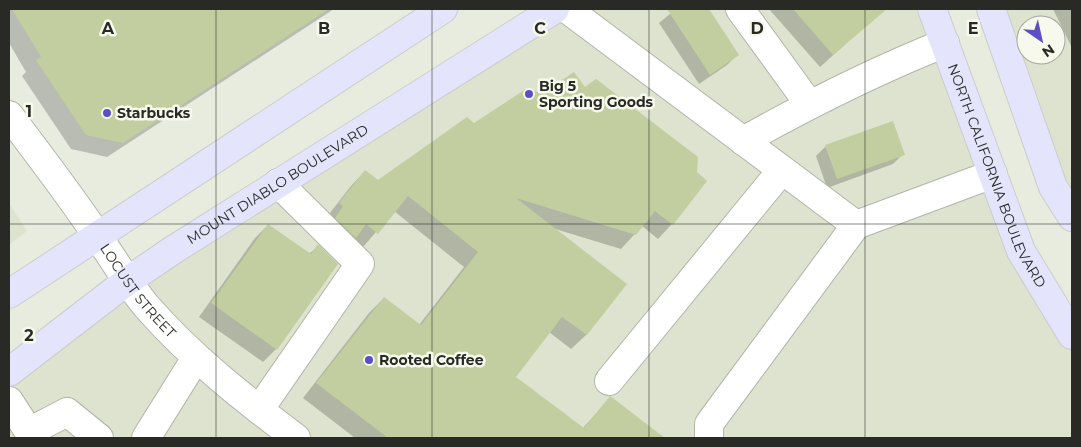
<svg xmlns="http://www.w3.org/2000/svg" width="1081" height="447" viewBox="0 0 1081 447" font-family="Montserrat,sans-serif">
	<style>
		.built { fill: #dde3ce; fill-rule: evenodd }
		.shadow { fill: #0003 }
		.building { fill: #c2ce9f }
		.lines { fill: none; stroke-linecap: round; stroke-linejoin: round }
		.minor-casing { stroke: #b2b5a8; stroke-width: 30 }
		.major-casing { stroke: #cccccb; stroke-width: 30 }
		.minor { stroke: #fff; stroke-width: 28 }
		.major { stroke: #e4e5fc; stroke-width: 28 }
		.grid { fill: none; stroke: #292a25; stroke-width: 1; stroke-opacity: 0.55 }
		.poi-dot { fill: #5d4dc6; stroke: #f6f9ec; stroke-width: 2 }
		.labels { text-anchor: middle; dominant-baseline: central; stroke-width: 5; stroke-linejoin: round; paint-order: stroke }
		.poi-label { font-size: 14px; font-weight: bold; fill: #292a25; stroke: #f6f9ec; text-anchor: start }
		.street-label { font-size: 14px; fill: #292a25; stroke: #f6f9ec }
		.grid-label { font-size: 16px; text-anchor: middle; font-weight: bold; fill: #292a25; stroke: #f6f9ec; stroke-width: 5; stroke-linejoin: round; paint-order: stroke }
	</style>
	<rect width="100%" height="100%" fill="#e8ecdf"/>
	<g class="built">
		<polygon points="555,9 932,9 970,113 1072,335 1072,438 9,438 9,372"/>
		<path d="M 991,9 L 1072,9 L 1072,217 ZM 1026,25 L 1056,25 L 1056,55 L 1026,55 Z"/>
		<polygon points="9,203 27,231 9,245"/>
	</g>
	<g class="shadow">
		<polygon points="9,9 334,9 107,157 71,149 22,76 26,72 9,43"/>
		<polygon points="676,9 707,9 737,55 727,65 699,84 659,23"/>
		<polygon points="769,9 864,9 873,19 820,67"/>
		<polygon points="1053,9 1072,9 1072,48"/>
		<polygon points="585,88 706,181 672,224 658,239 642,226 621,249 552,228 625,285 586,335 571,349 549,332 514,377 582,429 610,398 659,436 657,438 355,438 303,398 369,313 384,298 419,325 464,267 394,211 363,247 326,218 351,186 365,171 378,182 474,124 543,95"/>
		<polygon points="826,146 903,154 893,164 827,188 816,156"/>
		<polygon points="268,225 309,254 318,246 276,349 263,362 199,317 255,238"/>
	</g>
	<g class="building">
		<polygon points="12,9 329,9 123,143 86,135 36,60 41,57"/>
		<polygon points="667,9 709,9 739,55 710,75"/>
		<polygon points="793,9 887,9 833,55"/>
		<polygon points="574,72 585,87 596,79 698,157 697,172 707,181 673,225 655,211 636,235 516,198 627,284 587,335 562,317 516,377 584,428 610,396 665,438 388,438 316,383 384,297 421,325 478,252 408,196 378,234 366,224 356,238 335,218 343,206 339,203 365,170 378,180 467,117 474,123 526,89 543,93"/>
		<polygon points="893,121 905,155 837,179 825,145"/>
		<polygon points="268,224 311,254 318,244 338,264 277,350 211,303"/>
	</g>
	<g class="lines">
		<g class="minor-casing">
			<g id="minor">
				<polyline points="567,9 856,225"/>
				<polyline points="740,9 809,104"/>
				<path id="s1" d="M 9,115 C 39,155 70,195 98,237 C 115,261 129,286 148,308 C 192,358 243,398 296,438"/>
				<path d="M 743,141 C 809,104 875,71 945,43"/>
				<polyline points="609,381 782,170"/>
				<polyline points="9,401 29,432 67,412 99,438"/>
				<polyline points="259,410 360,264 278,183"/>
				<polyline points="146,438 196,358"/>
				<polyline points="709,438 709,424 856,225 993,174"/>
			</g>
		</g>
		<g class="major-casing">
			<g id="major">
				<path id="s2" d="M 932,9 L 1021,251 L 1072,335"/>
				<polyline points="991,9 1053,187 1072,217"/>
				<polyline points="9,294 443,9"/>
				<path id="s3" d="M 9,372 L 126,282 L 173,250 L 555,9"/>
			</g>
		</g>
		<use href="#minor" class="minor"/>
		<use href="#major" class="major"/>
	</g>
	<path class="grid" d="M 216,9 L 216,438M 432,9 L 432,438M 649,9 L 649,438M 865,9 L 865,438M 9,224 L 1072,224"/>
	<g class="poi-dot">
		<circle cx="529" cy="94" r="5"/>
		<circle cx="107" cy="113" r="5"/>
		<circle cx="369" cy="360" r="5"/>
	</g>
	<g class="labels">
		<g class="poi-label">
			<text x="539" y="86">Big 5<tspan x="539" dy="16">Sporting Goods</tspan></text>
			<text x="117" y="113">Starbucks</text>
			<text x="379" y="360">Rooted Coffee</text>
		</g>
		<g class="street-label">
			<text stroke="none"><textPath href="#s2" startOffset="179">NORTH CALIFORNIA BOULEVARD</textPath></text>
			<text stroke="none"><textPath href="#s3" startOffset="328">MOUNT DIABLO BOULEVARD</textPath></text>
			<text stroke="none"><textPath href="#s1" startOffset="218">LOCUST STREET</textPath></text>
		</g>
	</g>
	<g class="grid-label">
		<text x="108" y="34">A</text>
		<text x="324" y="34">B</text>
		<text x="540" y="34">C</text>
		<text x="757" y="34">D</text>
		<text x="973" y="34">E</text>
		<text x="29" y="117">1</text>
		<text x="29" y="341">2</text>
	</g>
	<rect width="1081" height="447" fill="none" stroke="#292a25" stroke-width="20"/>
	<g transform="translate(1041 40) rotate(146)"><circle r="24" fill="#f6f9ec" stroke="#a4a69c"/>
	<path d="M0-4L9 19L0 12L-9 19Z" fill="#5d4dc6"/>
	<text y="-8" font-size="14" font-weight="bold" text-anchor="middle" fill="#292a25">N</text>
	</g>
</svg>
